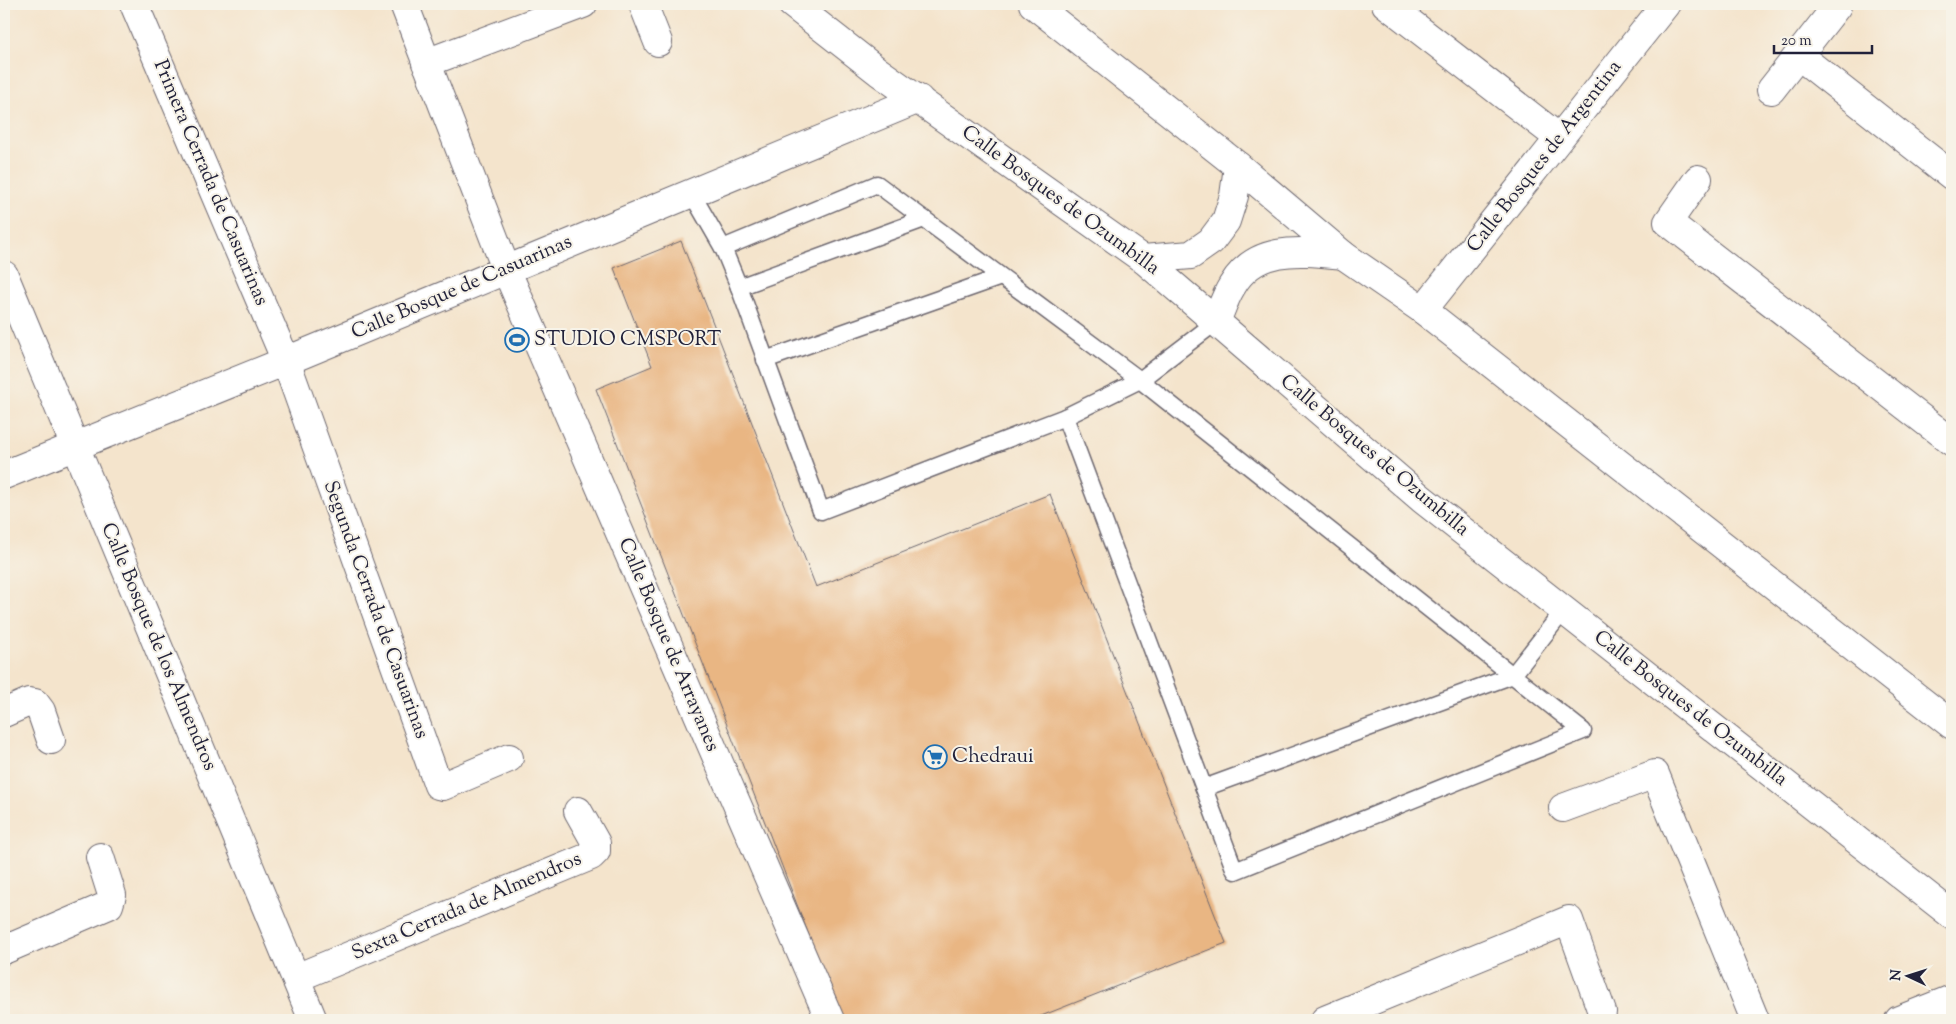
<svg xmlns="http://www.w3.org/2000/svg" width="1956" height="1024" viewBox="0 0 1956 1024" font-family="'Sorts Mill Goudy',serif">
	<style>
		.building { fill: #e9b683 }
		.lines { fill: none; stroke-linecap: round; stroke-linejoin: round }
		.lane-casing { stroke: #6c666e; stroke-width: 19 }
		.street-casing { stroke: #6c666e; stroke-width: 30 }
		.secondary-casing { stroke: #6c666e; stroke-width: 30 }
		.lane { stroke: #fff; stroke-width: 16 }
		.street { stroke: #fff; stroke-width: 28 }
		.secondary { stroke: #fff; stroke-width: 28 }
		.labels { text-anchor: middle; dominant-baseline: central; stroke-width: 4; stroke-linejoin: round; paint-order: stroke }
		.street-label { font-size: 20px; fill: #22223b; stroke: #f7f3e8 }
		.poi-label { font-size: 20px; fill: #22223b; stroke: #f7f3e8; text-anchor: start }
	</style>
	<rect width="100%" height="100%" fill="#f7f3e8"/>
	<filter id="ink" filterUnits="userSpaceOnUse"><feTurbulence type="fractalNoise" baseFrequency=".02" numOctaves="2"/><feDisplacementMap in="SourceGraphic" scale="10" xChannelSelector="R" yChannelSelector="G"/><feConvolveMatrix kernelMatrix="1 2 1 2 8 2 1 2 1" color-interpolation-filters="sRGB"/></filter>
	<filter id="wash" filterUnits="userSpaceOnUse"><feTurbulence type="fractalNoise" baseFrequency=".0096" numOctaves="4" result="noise"/><feDisplacementMap in="SourceGraphic" scale="20" xChannelSelector="R" yChannelSelector="G"/><feGaussianBlur stdDeviation="1.12" result="paint"/><feColorMatrix in="noise" values="0 0 0 0 0 0 0 0 0 0 0 0 0 0 0 0 0 1.4 0 .05"/><feComposite in="paint" operator="in"/></filter>
	<g filter="url(#wash)">
		<rect width="100%" height="100%" fill="#f4e4cc"/>
		<g id="blocks">
			<polygon class="building" points="681,241 816,587 1050,494 1226,943 1031,1020 842,1020 596,389 652,366 614,268"/>
		</g>
	</g>
	<g filter="url(#ink)">
		<use href="#blocks" fill-opacity="0" stroke="#6c666e" stroke-width="1"/>
		<g class="lines">
			<g class="lane-casing">
				<g id="lane">
					<polyline points="692,194 723,248 739,287 821,511 1065,417"/>
					<polyline points="723,248 877,184 1140,380 1583,731 1235,871 1065,417 1140,380 1216,322"/>
					<polyline points="739,287 924,219"/>
					<polyline points="765,360 1001,277"/>
					<polyline points="1204,788 1513,675 1564,610"/>
				</g>
			</g>
			<g class="street-casing">
				<g id="street">
					<polyline points="134,4 286,361 438,785 443,786 509,758"/>
					<polyline points="404,4 506,269 830,1020"/>
					<polyline points="643,4 658,42"/>
					<polyline points="1386,4 1559,138"/>
					<polyline points="1798,55 1952,176"/>
					<polyline points="426,63 583,4"/>
					<polyline points="1771,90 1837,6"/>
					<polyline points="1698,179 1668,222 1952,442"/>
					<polyline points="4,275 313,1020"/>
					<polyline points="1423,310 1666,4"/>
					<polyline points="4,475 286,361 919,99"/>
					<polyline points="4,713 29,702 35,703 41,711 51,740"/>
					<polyline points="1563,808 1655,774 1755,1020"/>
					<polyline points="4,950 109,905 112,895 100,857"/>
					<polyline points="296,978 591,856 596,851 596,843 578,811"/>
					<polyline points="1325,1020 1569,920 1602,1012"/>
					<polyline points="1899,1020 1952,999"/>
				</g>
			</g>
			<g class="secondary-casing">
				<g id="secondary">
					<polyline points="792,4 879,72 1143,259 1422,499 1952,915"/>
					<polyline points="1033,4 1238,166 1343,255 1423,310 1952,725"/>
					<polyline points="1143,259 1191,255 1211,241 1226,221 1234,196 1238,166"/>
					<path d="M 1216,322 C 1221,310 1225,297 1232,286 C 1256,244 1302,251 1343,255"/>
				</g>
			</g>
			<use href="#lane" class="lane"/>
			<use href="#street" class="street"/>
			<use href="#secondary" class="secondary"/>
		</g>
	</g>
	<defs>
		<g id="stadium-ring" transform="scale(1.25)"><circle r="9.5" fill="#f7f3e8" stroke="#1f6fb2" stroke-width="1.5"/><path d="M0-5a6.5 5 0 1 0 0 10a6.5 5 0 1 0 0-10ZM-3.5-1.8h7v3.6h-7Z" fill="#1f6fb2"/></g>
		<g id="supermarket-ring" transform="scale(1.25)"><circle r="9.5" fill="#f7f3e8" stroke="#1f6fb2" stroke-width="1.5"/><path d="M-6-5.5h2.5l.6 2H6L4.5 2H-2.5L-4.4-4H-6ZM-1.5 3.2a1.3 1.3 0 1 0 .1 0ZM3 3.2a1.3 1.3 0 1 0 .1 0Z" fill="#1f6fb2"/></g>
	</defs>
	<g fill-rule="evenodd">
		<use href="#stadium-ring" x="517" y="340"/>
		<use href="#supermarket-ring" x="935" y="757"/>
	</g>
	<g class="labels">
		<g class="street-label">
			<text transform="translate(1545 157) rotate(-52)">Calle Bosques de Argentina</text>
			<text transform="translate(210 183) rotate(67)">Primera Cerrada de Casuarinas</text>
			<text transform="translate(1060 201) rotate(36)">Calle Bosques de Ozumbilla</text>
			<text transform="translate(462 288) rotate(-23)">Calle Bosque de Casuarinas</text>
			<text transform="translate(1374 456) rotate(40)">Calle Bosques de Ozumbilla</text>
			<text transform="translate(375 610) rotate(70)">Segunda Cerrada de Casuarinas</text>
			<text transform="translate(668 645) rotate(67)">Calle Bosque de Arrayanes</text>
			<text transform="translate(158 647) rotate(67)">Calle Bosque de los Almendros</text>
			<text transform="translate(1690 709) rotate(38)">Calle Bosques de Ozumbilla</text>
			<text transform="translate(467 907) rotate(-23)">Sexta Cerrada de Almendros</text>
		</g>
		<g class="poi-label">
			<text x="534" y="340">STUDIO CMSPORT</text>
			<text x="952" y="757">Chedraui</text>
		</g>
	</g>
	<rect width="1956" height="1024" fill="none" stroke="#f7f3e8" stroke-width="20"/>
	<g transform="translate(1908 976) rotate(274)" stroke="#f7f3e8" stroke-width="4" paint-order="stroke">
	<path d="M0-4L9 19L0 12L-9 19Z" fill="#22223b"/>
	<text y="-8" font-size="14" font-weight="bold" text-anchor="middle" fill="#22223b">N</text>
	</g>
	<path d="M1774 45v8h98v-8" fill="none" stroke="#22223b" stroke-width="2.5"/>
	<text x="1781" y="45" font-size="15" fill="#22223b" stroke="#f7f3e8" stroke-width="4" paint-order="stroke">20 m</text>
</svg>
